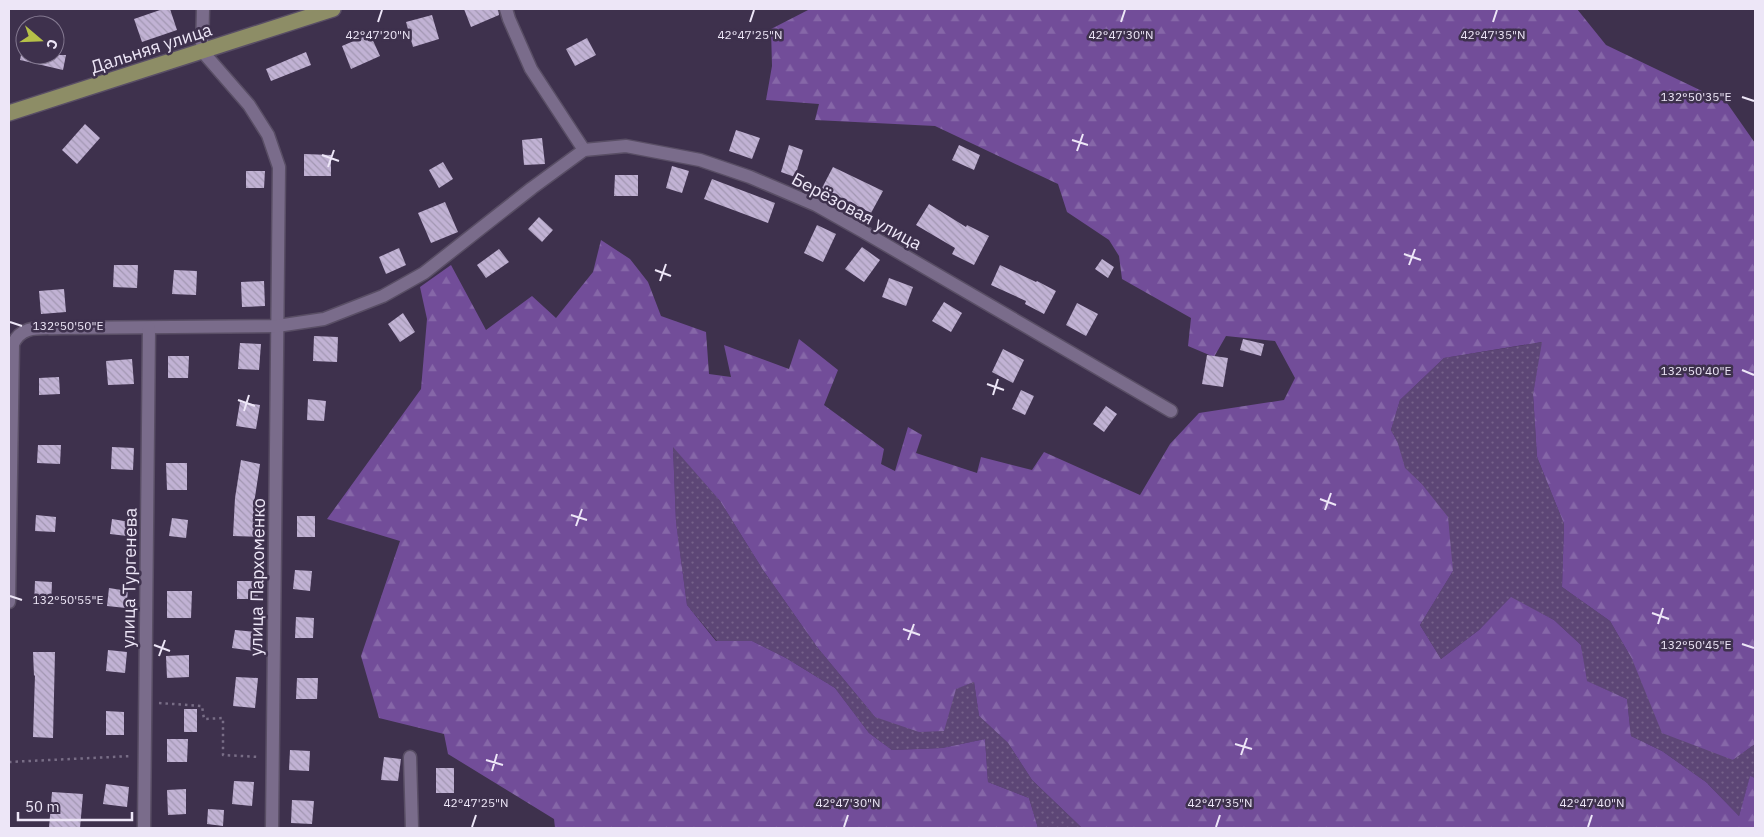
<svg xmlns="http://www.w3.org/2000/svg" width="1764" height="837" viewBox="0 0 1764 837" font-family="'IBM Plex Sans',sans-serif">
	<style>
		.grass { fill: url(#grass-dots) }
		.forest { fill: url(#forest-firs) }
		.building { fill: url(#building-back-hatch) }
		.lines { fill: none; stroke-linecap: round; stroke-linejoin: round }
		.minor-casing { stroke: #594e65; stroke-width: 15 }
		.primary-casing { stroke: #594e65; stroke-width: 18 }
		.path { stroke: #786d86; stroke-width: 2.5; stroke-dasharray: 2.5 4; stroke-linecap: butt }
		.minor { stroke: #7a6c8b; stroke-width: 12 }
		.primary { stroke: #8d8d66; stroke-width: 15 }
		.ticks { fill: none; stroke: #ede6f7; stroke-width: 2 }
		.labels { text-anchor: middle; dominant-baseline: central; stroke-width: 5; stroke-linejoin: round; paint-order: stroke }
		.street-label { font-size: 18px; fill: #ede6f7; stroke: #3e314d }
		.ticks-label { font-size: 12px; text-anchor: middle; fill: #ede6f7; stroke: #3e314d; stroke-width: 5; stroke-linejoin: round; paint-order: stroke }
	</style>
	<defs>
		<pattern id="grass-dots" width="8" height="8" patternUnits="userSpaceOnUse" patternTransform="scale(1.25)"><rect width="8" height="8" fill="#5d4676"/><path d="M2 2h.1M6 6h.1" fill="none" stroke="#75618a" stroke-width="1.8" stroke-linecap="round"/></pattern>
		<pattern id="forest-firs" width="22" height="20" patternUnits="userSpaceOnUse" patternTransform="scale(1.25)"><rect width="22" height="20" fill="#724d99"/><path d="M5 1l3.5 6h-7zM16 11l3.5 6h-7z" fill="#8667a8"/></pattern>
		<pattern id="building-back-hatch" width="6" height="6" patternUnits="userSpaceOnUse" patternTransform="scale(1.25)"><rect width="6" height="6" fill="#c1b2d4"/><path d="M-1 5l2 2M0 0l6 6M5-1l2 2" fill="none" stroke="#a297b2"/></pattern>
	</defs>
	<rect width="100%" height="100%" fill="#3e314d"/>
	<g class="grass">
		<polygon points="1543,342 1533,394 1537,457 1564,524 1562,587 1610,621 1632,659 1733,760 1755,744 1755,778 1750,777 1739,816 1706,782 1662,751 1631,736 1627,699 1586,681 1581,645 1554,620 1511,598 1479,630 1441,659 1420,625 1453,571 1421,483 1404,468 1398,443 1391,430 1400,400 1444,358"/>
		<polygon points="673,446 720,501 763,570 817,647 875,717 974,682 979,716 1008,743 1032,780 1082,828 1038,828 1029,798 988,782 985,739 942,748 892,750 869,733 835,688 786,658 752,641 717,641 687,605 676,523"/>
	</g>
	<polygon class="forest" points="810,9 1577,9 1606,45 1727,103 1755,143 1755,744 1733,760 1662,733 1632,659 1610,621 1562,587 1564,524 1537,457 1533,394 1542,342 1444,358 1400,400 1391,430 1398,443 1405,468 1421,483 1448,517 1453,571 1420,625 1441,659 1479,630 1511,597 1554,620 1581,645 1587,681 1627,699 1631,736 1662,751 1706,782 1739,816 1750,776 1755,778 1755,828 1082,828 1032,780 1008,743 979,716 974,682 956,689 944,731 919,732 875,717 817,647 763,570 720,501 673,447 676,522 687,605 716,641 752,641 786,658 835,688 869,733 892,750 942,748 985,739 988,782 1029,798 1038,828 555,828 554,819 448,754 444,734 379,718 361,656 400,541 327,519 421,389 427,319 420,287 451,265 486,330 532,296 556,318 593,272 601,240 630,259 648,282 661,316 706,332 709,374 731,377 724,345 789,369 799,339 838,370 824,405 884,449 881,464 895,471 908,427 922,435 916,453 977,473 981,457 1032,470 1044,452 1140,495 1170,444 1199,413 1284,400 1295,378 1275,341 1226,336 1214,357 1188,346 1191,318 1122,279 1119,256 1109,240 1067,212 1058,184 935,126 815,120 819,104 766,100 772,66 771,29"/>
	<g class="building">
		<polygon points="163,9 170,9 177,30 142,42 134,19"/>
		<polygon points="464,9 498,9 499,15 471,27"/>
		<polygon points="432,15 439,39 413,47 406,22"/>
		<polygon points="370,34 380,56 351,69 342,46"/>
		<polygon points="587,38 596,55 575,66 566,49"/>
		<polygon points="306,52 311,65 271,81 266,69"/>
		<polygon points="21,55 66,55 63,70 20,60"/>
		<polygon points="85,124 100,138 77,164 62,150"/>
		<polygon points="736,130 760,138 752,159 729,151"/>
		<polygon points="542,138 545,164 524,165 522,140"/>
		<polygon points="789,145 803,150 795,177 781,172"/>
		<polygon points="959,145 980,155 974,170 952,160"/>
		<polygon points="304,154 331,155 331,176 304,176"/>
		<polygon points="443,162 453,179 439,188 429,170"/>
		<polygon points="672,166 689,171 682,193 666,188"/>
		<polygon points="833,167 883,191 871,213 822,188"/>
		<polygon points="246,171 265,171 264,188 246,188"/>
		<polygon points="615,175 638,175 638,196 614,196"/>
		<polygon points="712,179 775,203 768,223 704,199"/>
		<polygon points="445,202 458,232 431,243 418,213"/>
		<polygon points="929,204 966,227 967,225 989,236 974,265 952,254 955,248 916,225"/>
		<polygon points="539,217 553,230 542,242 528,229"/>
		<polygon points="817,225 836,234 823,262 804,253"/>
		<polygon points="862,247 880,260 864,282 845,269"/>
		<polygon points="399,248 406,265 386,274 379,257"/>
		<polygon points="499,249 509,262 486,278 477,265"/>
		<polygon points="1102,259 1114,267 1108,278 1095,269"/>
		<polygon points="114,265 138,265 137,288 113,287"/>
		<polygon points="1000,265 1036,282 1037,281 1056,291 1044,314 1025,304 1026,301 991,285"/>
		<polygon points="174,270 197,271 196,295 172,294"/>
		<polygon points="889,278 913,287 906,306 882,297"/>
		<polygon points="264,281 265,306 242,307 241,282"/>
		<polygon points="64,289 66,312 41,314 39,291"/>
		<polygon points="944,302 962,313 951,332 932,321"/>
		<polygon points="1077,303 1098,314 1086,336 1066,325"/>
		<polygon points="403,313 415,332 400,342 388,324"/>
		<polygon points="314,336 338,337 337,362 313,361"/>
		<polygon points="1243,339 1264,344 1261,356 1240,350"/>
		<polygon points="240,343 261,344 259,370 238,369"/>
		<polygon points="1003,349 1024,360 1013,383 992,372"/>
		<polygon points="1207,355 1228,358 1223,387 1202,384"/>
		<polygon points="168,356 189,356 188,378 168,378"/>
		<polygon points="132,359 134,384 108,385 106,361"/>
		<polygon points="59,377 60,394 39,395 39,378"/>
		<polygon points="1021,390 1034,396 1025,415 1012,409"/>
		<polygon points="308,399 326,401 324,421 307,420"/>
		<polygon points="240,402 260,405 256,429 236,426"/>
		<polygon points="1106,406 1117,414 1104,432 1093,424"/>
		<polygon points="38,445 61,445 60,464 37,463"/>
		<polygon points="112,447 134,448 133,470 111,469"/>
		<polygon points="241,460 260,464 253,510 266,510 264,537 233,536 235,498"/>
		<polygon points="166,463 187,463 187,490 167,490"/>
		<polygon points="36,515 56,517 55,532 35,531"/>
		<rect x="297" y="516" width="18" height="21"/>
		<polygon points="172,518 188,520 186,538 169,536"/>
		<polygon points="112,519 130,522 127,536 110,534"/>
		<polygon points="295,570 312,571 310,591 293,589"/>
		<polygon points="35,581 52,582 51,606 34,606"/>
		<rect x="237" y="581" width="21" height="18"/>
		<polygon points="109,588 128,591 126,608 107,606"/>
		<polygon points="167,591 192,591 191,618 167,618"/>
		<polygon points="296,617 314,618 313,638 295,638"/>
		<polygon points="235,630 256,632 254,651 232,648"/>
		<polygon points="108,650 127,652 125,673 106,671"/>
		<polygon points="33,652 55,652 53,738 33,737 35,675 34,676"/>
		<polygon points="189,655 189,677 167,678 166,656"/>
		<polygon points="236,677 258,678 255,708 233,706"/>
		<polygon points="297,678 318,678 317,699 296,699"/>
		<rect x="184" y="709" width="13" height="23"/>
		<polygon points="106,711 124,712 124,735 106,735"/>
		<polygon points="167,739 188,739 187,762 167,762"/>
		<polygon points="290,750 310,751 309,771 289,770"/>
		<polygon points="384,757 401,759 398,781 381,780"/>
		<rect x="436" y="768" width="18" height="25"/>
		<polygon points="234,781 254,782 252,806 232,804"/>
		<polygon points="106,784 129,787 127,807 103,804"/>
		<polygon points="186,789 186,814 168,815 167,790"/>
		<polygon points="52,792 83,794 80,828 49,828"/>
		<polygon points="292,800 314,801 312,824 291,823"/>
		<polygon points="208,809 224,810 223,826 207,824"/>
	</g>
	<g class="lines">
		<g class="minor-casing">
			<g id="minor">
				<polyline points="203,9 202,51 249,105 268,135 279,167 272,828"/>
				<polyline points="506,9 509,19 531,69 584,150"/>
				<path d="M 9,602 L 13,344 C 22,324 41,329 61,328 L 277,326 L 324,319 L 383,296 L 424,273 L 532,188 L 584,150 L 626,146 L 700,160 L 750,177 L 816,205 L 864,232 L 1171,411"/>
				<polyline points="410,757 412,828"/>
				<polyline points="144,828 149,328"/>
			</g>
		</g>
		<g class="primary-casing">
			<polyline id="primary" points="9,113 333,9"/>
		</g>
		<g class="path">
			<polyline points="159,703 202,706 204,719 223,718 223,755 260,757"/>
			<polyline points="9,762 132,756"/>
		</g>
		<use href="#minor" class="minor"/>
		<use href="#primary" class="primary"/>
	</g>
	<path class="ticks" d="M 378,22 L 382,10M 750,22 L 754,10M 1121,22 L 1125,10M 1493,22 L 1497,10M 1742,97 L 1754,101M 1072,140 L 1088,145M 1077,151 L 1083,134M 322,155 L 339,161M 328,167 L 334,150M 1404,254 L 1421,260M 1409,265 L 1415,249M 655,270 L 671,276M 660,281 L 666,264M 10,322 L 22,326M 1742,370 L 1754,375M 987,384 L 1004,390M 993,395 L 998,379M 238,400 L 255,406M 244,411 L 249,395M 1320,499 L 1336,505M 1325,510 L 1331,493M 571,515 L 587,520M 576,526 L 582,509M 10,596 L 22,600M 1652,613 L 1669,619M 1658,624 L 1663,608M 903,629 L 920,635M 908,640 L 914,624M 1742,644 L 1754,648M 154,645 L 170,651M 159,656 L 165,640M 1235,744 L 1252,749M 1241,755 L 1247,738M 486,760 L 503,765M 492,771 L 497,754M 472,827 L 476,815M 844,827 L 848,815M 1216,827 L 1220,815M 1588,827 L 1592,815"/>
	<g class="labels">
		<g class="street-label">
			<text transform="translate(151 48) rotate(-18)">Дальняя улица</text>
			<text transform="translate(857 211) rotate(28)">Берёзовая улица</text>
			<text transform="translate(257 577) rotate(-89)">улица Пархоменко</text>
			<text transform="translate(129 578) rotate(-89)">улица Тургенева</text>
		</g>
	</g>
	<g class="ticks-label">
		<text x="378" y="39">42°47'20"N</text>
		<text x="750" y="39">42°47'25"N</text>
		<text x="1121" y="39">42°47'30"N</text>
		<text x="1493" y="39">42°47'35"N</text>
		<text x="1696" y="101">132°50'35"E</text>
		<text x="68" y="330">132°50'50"E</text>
		<text x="1696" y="375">132°50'40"E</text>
		<text x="68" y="604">132°50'55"E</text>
		<text x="1696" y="649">132°50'45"E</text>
		<text x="476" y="807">42°47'25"N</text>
		<text x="848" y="807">42°47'30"N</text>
		<text x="1220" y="807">42°47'35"N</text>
		<text x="1592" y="807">42°47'40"N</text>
	</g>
	<rect width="1764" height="837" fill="none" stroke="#ede6f7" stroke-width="20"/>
	<g transform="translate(40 40) rotate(109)"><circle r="24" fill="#3e314d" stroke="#847991"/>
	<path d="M0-4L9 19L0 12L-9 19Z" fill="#b6c148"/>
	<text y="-8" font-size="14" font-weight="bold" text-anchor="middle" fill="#ede6f7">С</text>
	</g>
	<path d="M18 812v8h114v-8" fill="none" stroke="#ede6f7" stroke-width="2.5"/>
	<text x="25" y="812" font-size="15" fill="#ede6f7" stroke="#3e314d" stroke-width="4" paint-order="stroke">50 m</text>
</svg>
